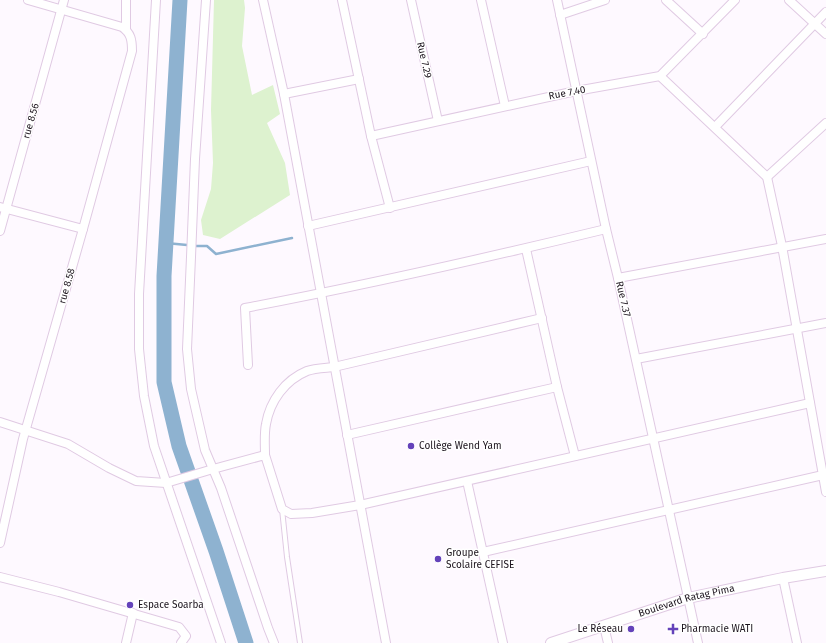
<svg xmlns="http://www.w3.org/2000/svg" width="826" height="643" viewBox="0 0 826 643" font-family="'Fira Sans',sans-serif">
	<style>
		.green { fill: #ddf2cf }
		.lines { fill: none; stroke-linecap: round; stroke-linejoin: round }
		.stream { stroke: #8eb2d0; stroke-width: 2.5 }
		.river { stroke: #8eb2d0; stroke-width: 15 }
		.service-casing { stroke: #e0cae3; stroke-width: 6 }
		.minor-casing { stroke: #e0cae3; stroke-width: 10 }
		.tertiary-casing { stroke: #e0cae3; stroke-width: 12 }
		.service { stroke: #fff; stroke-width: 4 }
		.minor { stroke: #fff; stroke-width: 8 }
		.tertiary { stroke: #fff; stroke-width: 10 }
		.poi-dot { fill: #6442ba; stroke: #fff; stroke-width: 1.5 }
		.labels { text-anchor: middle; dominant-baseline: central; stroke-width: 3; stroke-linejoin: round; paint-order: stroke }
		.street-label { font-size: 10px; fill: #1c141d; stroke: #fff }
		.poi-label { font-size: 10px; fill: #1c141d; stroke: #fff; text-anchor: start }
	</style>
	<rect width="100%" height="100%" fill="#fef9ff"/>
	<polygon class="green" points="214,0 244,0 245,8 242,46 252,95 273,85 280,114 267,123 285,163 290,195 220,239 203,235 201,220 211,189 213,163 211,110"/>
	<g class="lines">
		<g class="stream">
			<polyline points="166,243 187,245"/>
			<polyline points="196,246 207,246 216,254 292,238"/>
		</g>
		<polyline class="river" points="180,0 164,276 164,382 179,446 216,551 246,643"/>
		<g class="service-casing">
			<polyline id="service" points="282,509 287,557 300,643"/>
		</g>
		<g class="minor-casing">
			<g id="minor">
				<polyline points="126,0 126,30"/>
				<polyline points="156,0 139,294 139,349 144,396 154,446 221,643"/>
				<polyline points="206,0 195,159 191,257 187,349 191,389 205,450 221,488 268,628 274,643"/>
				<polyline points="263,0 284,94 386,643"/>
				<polyline points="342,0 371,136 390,208"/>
				<polyline points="411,0 438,121"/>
				<polyline points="481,0 505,106"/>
				<polyline points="557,0 606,229 618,278 698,643"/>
				<polyline points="666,0 703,34"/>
				<polyline points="789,0 826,34"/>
				<polyline points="560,15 605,0"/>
				<polyline points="660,76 767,177 782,246 826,492"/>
				<polyline points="284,94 359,79"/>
				<polyline points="715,127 826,12"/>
				<polyline points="371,136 576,91 660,76 735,0"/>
				<polyline points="767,177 826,123"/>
				<polyline points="0,207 83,229"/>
				<polyline points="308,226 591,161"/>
				<polyline points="0,231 64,0"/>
				<polyline points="526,249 557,387 575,456"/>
				<polyline points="618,278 826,239"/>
				<polyline points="636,359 826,323"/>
				<path d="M 248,365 L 245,308 C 366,285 486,258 606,229"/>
				<polyline points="0,422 68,444 109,468 136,481 166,483 213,469 265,455 282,509 291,514 312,513 360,505 810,403"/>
				<polyline points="347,435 557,387"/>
				<path d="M 265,455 C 265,445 264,434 266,424 C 270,401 285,380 307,371 C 315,368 326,368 334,367 L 542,318"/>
				<polyline points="467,481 503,643"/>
				<path d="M 0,543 L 23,439 L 83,229 L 132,51 C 132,40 131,33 122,27 L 28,0"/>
				<polyline points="483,552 823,475"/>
				<polyline points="0,577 59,592 179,627 186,636 181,643"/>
				<polyline points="783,578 797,643"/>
				<polyline points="604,626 608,643"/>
				<polyline points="126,643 133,613"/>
			</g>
		</g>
		<g class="tertiary-casing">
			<g id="tertiary">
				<path id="s1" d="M 551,643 L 688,598 L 783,578 L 826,571"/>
			</g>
		</g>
		<use href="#service" class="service"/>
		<use href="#minor" class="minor"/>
		<use href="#tertiary" class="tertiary"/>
	</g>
	<g class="poi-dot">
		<circle cx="411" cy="446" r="4"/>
		<circle cx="438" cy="559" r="4"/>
		<circle cx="130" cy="605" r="4"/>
		<circle cx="631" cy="629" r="4"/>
		<path d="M671 623h4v4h4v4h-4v4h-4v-4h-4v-4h4z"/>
	</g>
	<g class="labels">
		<g class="street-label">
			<text transform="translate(424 60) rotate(77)">Rue 7.29</text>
			<text transform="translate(567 93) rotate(-11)">Rue 7.40</text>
			<text transform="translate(31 121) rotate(-74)">rue 8.56</text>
			<text transform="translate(67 286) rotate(-74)">rue 8.58</text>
			<text transform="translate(623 299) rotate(77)">Rue 7.37</text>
			<text stroke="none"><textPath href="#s1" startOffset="142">Boulevard Ratag Pima</textPath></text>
		</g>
		<g class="poi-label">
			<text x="419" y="446">Collège Wend Yam</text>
			<text x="446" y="553">Groupe<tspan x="446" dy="12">Scolaire CEFISE</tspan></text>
			<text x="138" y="605">Espace Soarba</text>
			<text x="623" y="629" text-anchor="end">Le Réseau</text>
			<text x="681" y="629">Pharmacie WATI</text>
		</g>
	</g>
</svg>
